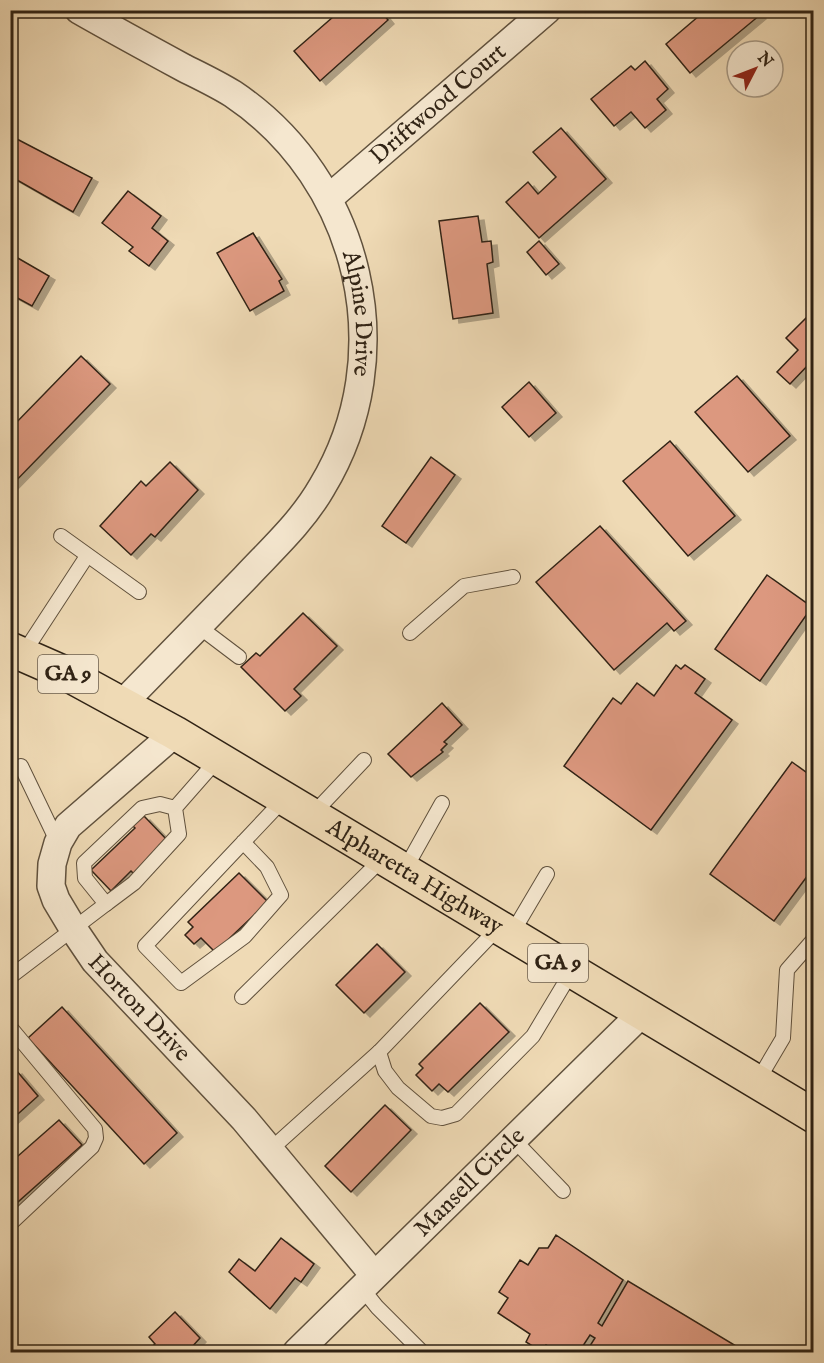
<svg xmlns="http://www.w3.org/2000/svg" width="824" height="1363" viewBox="0 0 824 1363" font-family="'IM FELL English',serif">
	<style>
		.building { fill: #dc987f; stroke: #302315; stroke-width: 1.5; filter: url(#shadow) }
		.lines { fill: none; stroke-linecap: round; stroke-linejoin: round }
		.service-casing { stroke: #60513d; stroke-width: 16 }
		.minor-casing { stroke: #60513d; stroke-width: 30 }
		.trunk-casing { stroke: #302315; stroke-width: 36 }
		.service { stroke: #f5e7cf; stroke-width: 14 }
		.minor { stroke: #f5e7cf; stroke-width: 27 }
		.trunk { stroke: #efdab5; stroke-width: 33 }
		.labels { text-anchor: middle; dominant-baseline: central; stroke-width: 4.5; stroke-linejoin: round; paint-order: stroke }
		.shield { fill: #f5e7cf; stroke: #6b5e4d; stroke-width: 1.5 }
		.shield-label { font-size: 22px; font-weight: bold; fill: #302315 }
		.street-label { font-size: 24px; fill: #302315; stroke: #f5e7cf }
	</style>
	<defs>
		<filter id="shadow"><feDropShadow dx="6" dy="4" stdDeviation="0" flood-color="#0004"/></filter>
	</defs>
	<rect width="100%" height="100%" fill="#efdab5"/>
	<filter id="stains"><feTurbulence type="fractalNoise" baseFrequency=".00333" numOctaves="4"/><feColorMatrix values="0 0 0 0 .2 0 0 0 0 .09 0 0 0 0 .02 0 0 0 .5 -.17"/></filter>
	<radialGradient id="worn" r=".72"><stop offset=".6" stop-color="#630" stop-opacity="0"/><stop offset="1" stop-color="#630" stop-opacity=".3"/></radialGradient>
	<g class="building">
		<polygon points="341,10 380,10 388,20 320,81 294,51"/>
		<polygon points="706,10 756,10 760,15 690,73 666,44"/>
		<polygon points="645,61 668,89 657,99 666,110 645,128 631,112 614,126 591,99 631,66 635,70"/>
		<polygon points="561,128 606,179 539,238 506,202 528,182 538,194 556,177 533,152"/>
		<polygon points="13,137 92,178 73,212 10,176"/>
		<polygon points="128,191 161,216 152,228 168,241 149,266 129,251 133,247 102,223"/>
		<polygon points="478,216 482,242 491,241 493,262 487,264 493,313 453,319 439,221"/>
		<polygon points="253,233 282,279 279,281 284,291 250,311 217,253"/>
		<polygon points="539,241 559,264 546,275 527,252"/>
		<polygon points="16,257 49,276 32,306 10,294 10,267"/>
		<polygon points="814,310 814,364 811,362 790,384 777,372 798,350 786,338"/>
		<polygon points="81,356 110,384 10,487 10,429"/>
		<polygon points="737,376 790,436 748,472 695,412"/>
		<polygon points="529,382 556,413 529,437 502,407"/>
		<polygon points="670,441 735,516 688,556 623,481"/>
		<polygon points="431,457 455,475 406,543 382,526"/>
		<polygon points="170,462 198,490 155,537 151,534 131,555 100,526 141,481 146,486"/>
		<polygon points="600,526 686,621 674,631 667,623 614,670 536,582"/>
		<polygon points="767,575 812,607 760,681 715,649"/>
		<polygon points="303,613 337,646 294,689 301,696 285,711 241,667 256,653 260,656"/>
		<polygon points="676,665 681,669 685,665 705,679 695,693 732,720 651,830 564,766 613,698 621,704 637,683 654,696"/>
		<polygon points="442,703 462,725 444,742 447,744 441,750 443,752 411,777 388,754"/>
		<polygon points="792,762 814,778 814,867 774,921 710,874"/>
		<polygon points="144,816 169,842 135,875 131,871 111,891 91,870 135,828 133,826"/>
		<polygon points="239,873 268,902 215,952 201,938 194,944 185,935 193,927 188,922"/>
		<polygon points="377,944 405,972 364,1013 336,985"/>
		<polygon points="480,1003 509,1032 448,1092 439,1084 432,1091 416,1075 423,1068 419,1064"/>
		<polygon points="62,1007 177,1133 144,1164 28,1038"/>
		<polygon points="16,1070 38,1096 10,1121 10,1075"/>
		<polygon points="385,1105 411,1130 351,1192 325,1166"/>
		<polygon points="59,1120 82,1145 10,1209 10,1163"/>
		<polygon points="556,1235 623,1280 598,1323 602,1326 628,1281 746,1352 586,1352 595,1338 590,1335 579,1352 558,1352 546,1345 542,1352 526,1342 530,1334 498,1313 508,1298 499,1292 520,1260 528,1265 539,1248 548,1248"/>
		<polygon points="281,1238 314,1264 301,1282 295,1278 270,1309 229,1272 239,1259 255,1271"/>
		<polygon points="175,1312 200,1338 191,1348 194,1351 146,1352 155,1344 149,1337"/>
	</g>
	<g class="lines">
		<g class="service-casing">
			<g id="service">
				<polyline points="61,536 139,592"/>
				<polyline points="198,626 239,657"/>
				<polyline points="410,633 464,586 513,577"/>
				<polyline points="23,654 87,556"/>
				<polyline points="21,766 58,843"/>
				<polyline points="175,808 179,834 134,883 106,904 85,878 84,863 142,808 160,804 175,808 218,759"/>
				<polyline points="312,815 364,760"/>
				<polyline points="243,842 267,867 281,895 245,936 181,983 145,946 284,799"/>
				<polyline points="404,871 442,803"/>
				<polyline points="511,935 547,874"/>
				<polyline points="10,977 106,904"/>
				<polyline points="242,997 383,858"/>
				<polyline points="10,1027 95,1129 96,1138 92,1147 10,1224"/>
				<polyline points="379,1052 385,1071 398,1088 431,1116 442,1118 456,1114 533,1036 572,971"/>
				<polyline points="757,1082 783,1038 787,970 814,939"/>
				<polyline points="514,1140 563,1191"/>
				<polyline points="270,1150 379,1052 498,928"/>
				<polyline points="361,1287 377,1307 422,1352"/>
			</g>
		</g>
		<g class="minor-casing">
			<g id="minor">
				<path id="s1" d="M 79,10 C 114,30 149,49 184,68 C 200,76 217,84 233,94 C 361,180 402,355 322,487 C 302,522 272,549 245,578 C 204,620 164,661 123,703"/>
				<path id="s2" d="M 329,198 L 547,10"/>
				<path id="s3" d="M 175,733 L 68,826 L 58,843 L 52,864 L 51,886 L 56,900 L 74,930 L 95,961 L 244,1119 L 374,1275"/>
				<path id="s4" d="M 297,1352 L 642,1013"/>
			</g>
		</g>
		<g class="trunk-casing">
			<g id="trunk">
				<path id="s5" d="M 10,649 L 67,674 L 175,733 L 814,1116"/>
			</g>
		</g>
		<use href="#service" class="service"/>
		<use href="#minor" class="minor"/>
		<use href="#trunk" class="trunk"/>
	</g>
	<g class="labels">
		<g class="shield">
			<rect x="38" y="655" width="60" height="38" rx="4.5"/>
			<rect x="528" y="944" width="60" height="38" rx="4.5"/>
		</g>
		<g class="shield-label">
			<text x="68" y="674">GA 9</text>
			<text x="558" y="963">GA 9</text>
		</g>
		<g class="street-label">
			<text stroke="none"><textPath href="#s2" startOffset="144">Driftwood Court</textPath></text>
			<text stroke="none"><textPath href="#s1" startOffset="438">Alpine Drive</textPath></text>
			<text stroke="none"><textPath href="#s5" startOffset="465">Alpharetta Highway</textPath></text>
			<text stroke="none"><textPath href="#s3" startOffset="357">Horton Drive</textPath></text>
			<text stroke="none"><textPath href="#s4" startOffset="242">Mansell Circle</textPath></text>
		</g>
	</g>
	<rect width="824" height="1363" fill="none" stroke="#efdab5" stroke-width="36"/>
	<rect x="12" y="12" width="800" height="1339" fill="none" stroke="#302315" stroke-width="3"/>
	<rect x="18" y="18" width="788" height="1327" fill="none" stroke="#302315" stroke-width="1.5"/>
	<g transform="translate(755 69) rotate(48)"><circle r="28" fill="#f5e7cf" stroke="#a69985" stroke-width="1.5"/>
	<path d="M0-4.5L10 22L0 15L-10 22Z" fill="#8f2418"/>
	<text y="-9" font-size="16" font-weight="bold" text-anchor="middle" fill="#302315">N</text>
	</g>
	<rect width="100%" height="100%" filter="url(#stains)"/>
	<rect width="100%" height="100%" fill="url(#worn)"/>
</svg>
